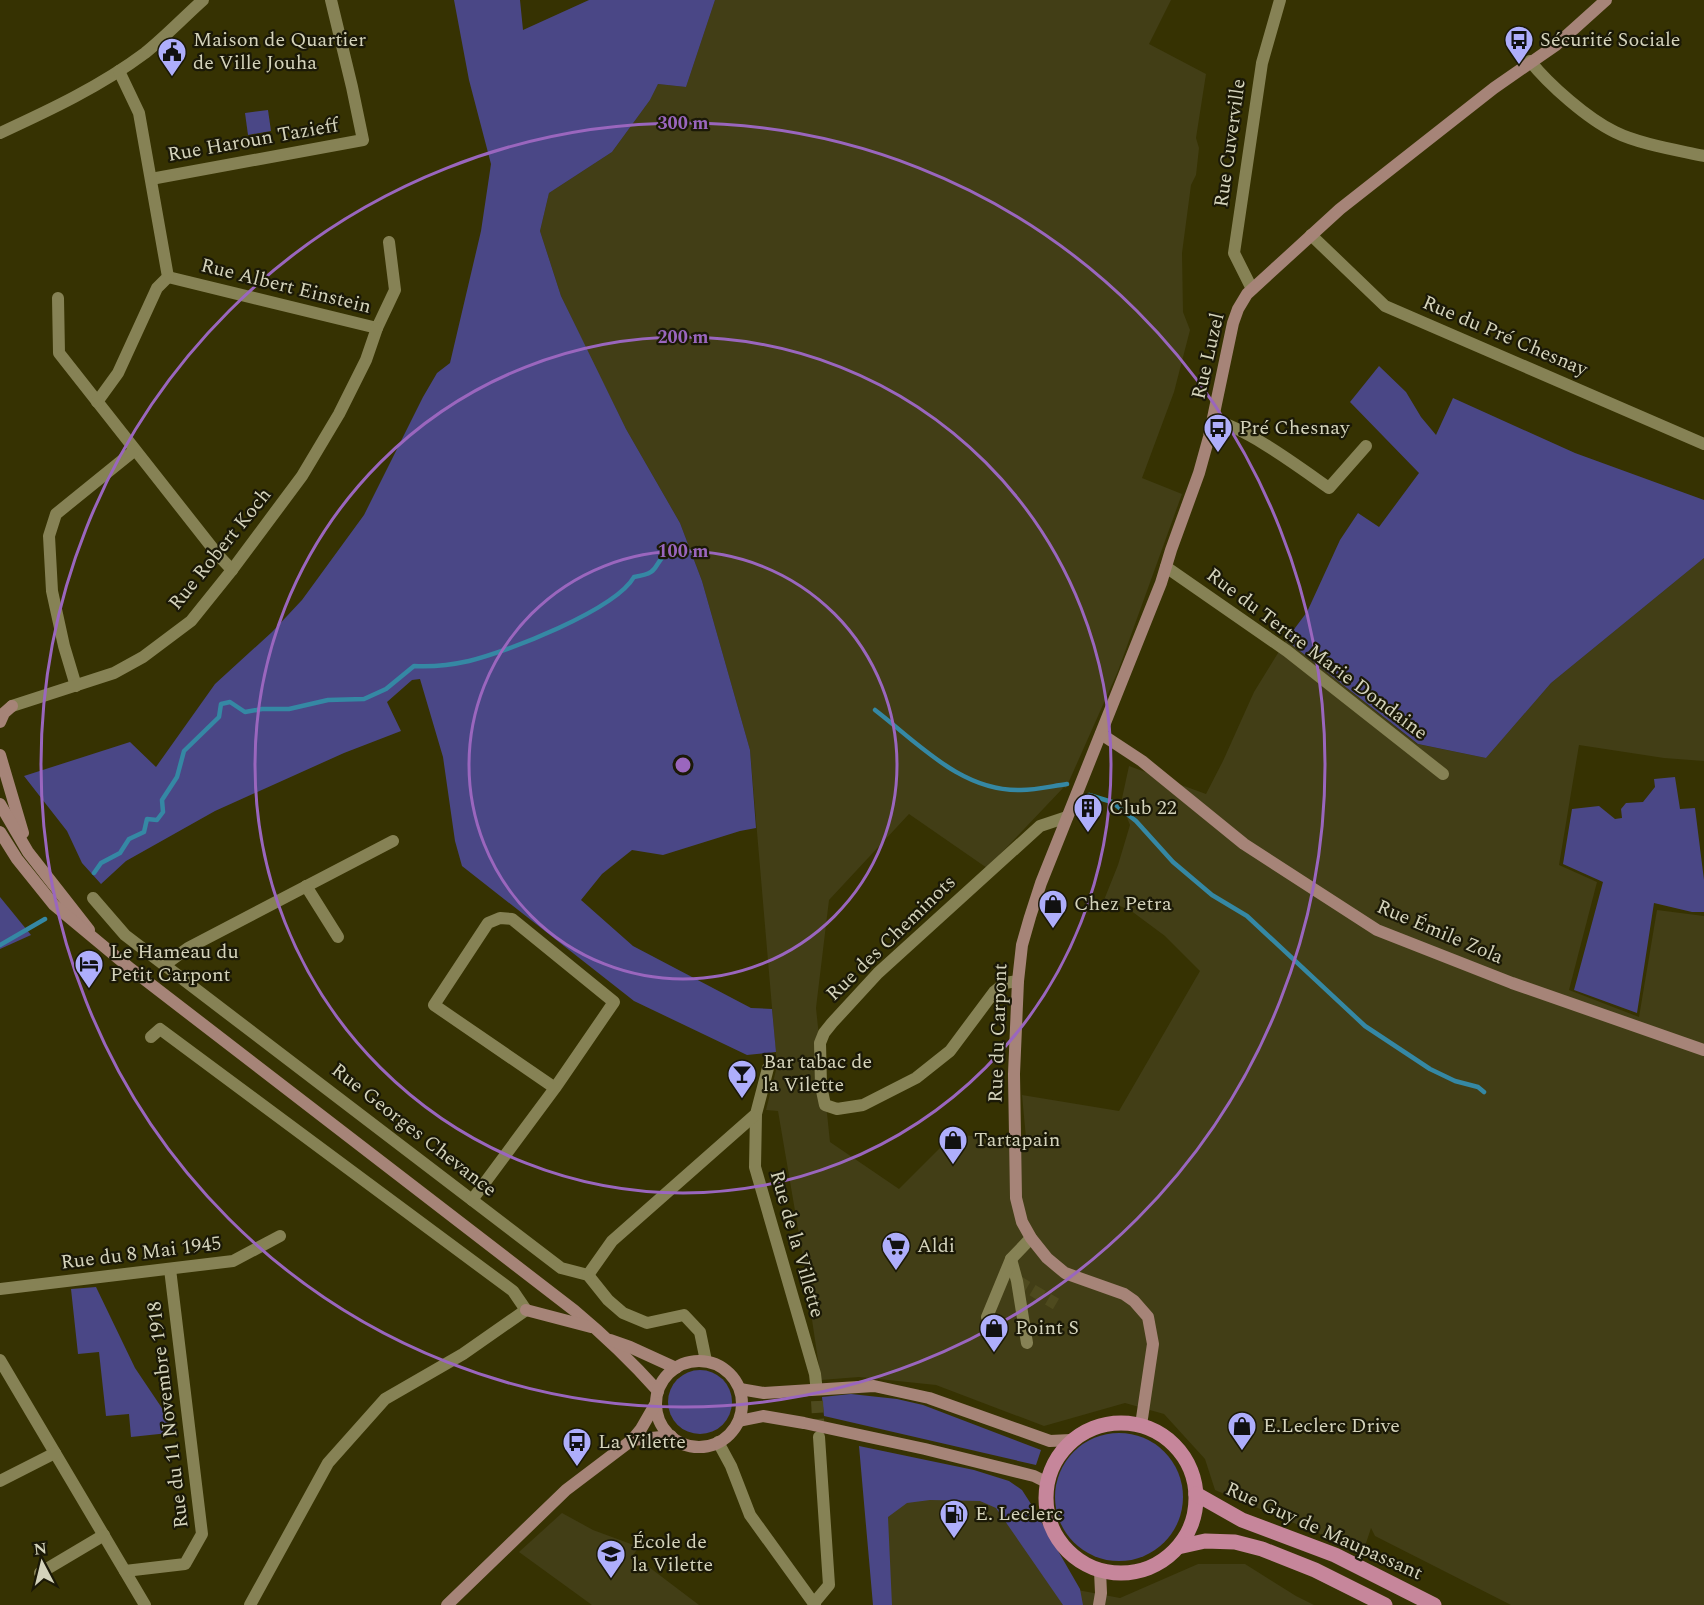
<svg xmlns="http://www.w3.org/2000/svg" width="1704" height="1605" viewBox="0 0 1704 1605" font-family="Spectral,serif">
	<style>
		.built { fill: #423e16 }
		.green { fill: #4a4786 }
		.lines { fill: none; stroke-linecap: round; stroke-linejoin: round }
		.stream { stroke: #3588a4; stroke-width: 4.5 }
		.street-tunnel { stroke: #4e4a1e; stroke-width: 12; stroke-dasharray: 12 6; stroke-linecap: butt }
		.street { stroke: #868255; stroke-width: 12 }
		.secondary { stroke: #a68478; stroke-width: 12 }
		.primary { stroke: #c6869b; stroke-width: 15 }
		.ring { fill: none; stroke: #9a66be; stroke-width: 3 }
		.labels { text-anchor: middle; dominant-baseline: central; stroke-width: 4.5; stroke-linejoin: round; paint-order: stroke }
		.poi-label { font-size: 20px; fill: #d4d3bb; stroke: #1b1907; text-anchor: start }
		.street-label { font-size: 20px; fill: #d4d3bb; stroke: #1b1907 }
		.centre { fill: #9a66be; stroke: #1b1907; stroke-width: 3 }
		.ring-label { font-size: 18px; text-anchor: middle; font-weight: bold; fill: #9a66be; stroke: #1b1907; stroke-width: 4.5; stroke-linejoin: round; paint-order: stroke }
	</style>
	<rect width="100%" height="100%" fill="#363202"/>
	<g class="built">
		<polygon points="715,0 1171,0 1149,44 1206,74 1196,138 1199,148 1196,175 1191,185 1182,253 1183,312 1190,330 1174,392 1142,478 1182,494 1118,671 1066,788 1064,787 987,868 909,814 829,900 816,1008 830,1142 899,1189 953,1135 1026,1138 1022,1095 1119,1111 1200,971 1165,936 1130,910 1104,900 1118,865 1130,825 1121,803 1129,766 1206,794 1223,761 1254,692 1286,640 1417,744 1486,758 1551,683 1704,558 1704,761 1664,758 1579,745 1559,865 1597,882 1569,990 1639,1017 1657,910 1704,916 1704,1605 1511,1605 1375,1536 1371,1528 1363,1552 1215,1490 1205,1459 1164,1414 1125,1403 1044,1426 936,1385 859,1377 821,1380 801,1246 778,1111 766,1110 777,1066 750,750 702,581 680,523 626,429 591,359 561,296 540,231 549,193 612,152 650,100 658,84 686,87"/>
		<polygon points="873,1467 998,1494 1067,1588 1120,1598 1198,1564 1245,1564 1296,1596 1314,1605 883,1605"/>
		<polygon points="562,1513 593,1530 639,1547 633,1555 699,1605 592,1605 519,1552"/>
	</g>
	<g class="green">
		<polygon points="454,0 520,0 523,30 589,0 715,0 686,87 658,84 650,100 612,152 549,193 540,231 561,296 626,429 680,523 702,581 750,750 756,828 740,831 663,855 632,850 602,874 581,900 633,946 751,1008 772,1009 776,1052 747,1055 634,1001 462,866 455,841 443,757 420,679 412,680 387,702 401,731 344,753 215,811 126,861 101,884 82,863 67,831 24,776 130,742 156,767 215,684 272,632 302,600 364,515 423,397 437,373 450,363 481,231 491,164 469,80"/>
		<polygon points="268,110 271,131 248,135 245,113"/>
		<polygon points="1379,366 1406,392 1421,417 1436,435 1453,398 1575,453 1704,500 1704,558 1551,683 1486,758 1418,744 1286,640 1307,612 1340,540 1358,513 1379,527 1419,473 1350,402"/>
		<polygon points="1675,777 1680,809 1695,808 1704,880 1704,912 1692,912 1654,903 1637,1013 1574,990 1603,882 1563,864 1572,809 1599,806 1615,819 1622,818 1621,809 1626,803 1643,802 1655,787 1654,779"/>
		<polygon points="0,897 31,935 0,949"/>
		<polygon points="96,1287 135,1368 178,1432 131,1437 129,1414 106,1416 99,1352 78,1354 71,1289"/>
		<circle cx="700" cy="1402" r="32"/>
		<polygon points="851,1394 897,1399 923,1405 1041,1450 1036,1465 824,1416 822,1397"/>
		<circle cx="1119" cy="1497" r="64"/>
		<polygon points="859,1446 974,1470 1009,1481 1022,1490 1031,1504 1080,1589 1083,1605 1063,1605 996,1508 980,1501 930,1500 907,1503 888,1517 892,1605 873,1605"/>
	</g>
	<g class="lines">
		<g class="stream">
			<path d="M 875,710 C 918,743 962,792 1021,790 C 1037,790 1052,786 1067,784"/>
			<polyline points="1089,795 1112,802 1136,821 1173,862 1212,895 1247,916 1365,1026 1430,1069 1455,1081 1478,1087 1484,1092"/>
			<path d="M 94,873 L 101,863 L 120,853 L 129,839 L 144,832 L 147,819 L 157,820 L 163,812 L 162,800 L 177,777 L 184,751 L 219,717 L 221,704 L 230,702 L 245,712 L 262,709 L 289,709 L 328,700 L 364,699 L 386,689 L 414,666 C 432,667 451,665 469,661 C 507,652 615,610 634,577 C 661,573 652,566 667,552 L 689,551"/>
			<polyline points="0,945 45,919"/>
		</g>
		<g class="street-tunnel">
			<polyline points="1017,1281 1056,1304"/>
			<polyline points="816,1383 819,1436"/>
		</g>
		<g class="street">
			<path d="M 1530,61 C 1549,85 1588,119 1615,132 C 1639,144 1677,150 1704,156"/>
			<path d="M 0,133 C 50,110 101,86 145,53 C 165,37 184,17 203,0"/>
			<polyline points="151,179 363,140 352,87 331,0"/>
			<polyline points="1311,235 1385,306 1704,444"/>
			<polyline points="168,277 377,328 395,290 389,242"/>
			<polyline points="1252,289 1234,253 1262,63 1280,0"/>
			<polyline points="58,298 59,353 218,555 232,570"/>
			<polyline points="97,402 118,373 157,288 168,277 139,113 119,71"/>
			<path d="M 1213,420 C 1247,428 1299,467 1329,488 L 1366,446"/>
			<polyline points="1166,567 1287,651 1443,774"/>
			<polyline points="76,686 64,646 52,591 49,536 56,514 135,450"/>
			<polyline points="12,706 114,673 143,657 191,621 232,570 302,476 339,414 366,360 377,328"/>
			<polyline points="306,886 338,937"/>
			<polyline points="93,898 125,935 561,1268 588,1275 608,1300 623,1313 647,1323 684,1315 700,1332 706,1361"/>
			<polyline points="166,964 188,948 393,841"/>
			<polyline points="1018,981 1005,983 994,992 950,1051 916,1078 863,1105 837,1109 825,1105 821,1086 820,1043 824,1033 832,1023 878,973 1040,826 1067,817"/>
			<polyline points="151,1037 160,1029 513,1291 526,1310 463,1354 385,1399 328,1463 250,1605"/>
			<polyline points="756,1114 755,1167 815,1374 816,1383"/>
			<polyline points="472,1200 555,1088 434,1005 488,923 500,918 512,919 614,1002 555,1088"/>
			<polyline points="1011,1259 1017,1281 1027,1343"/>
			<polyline points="588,1275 612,1241 756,1114 768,1068"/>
			<polyline points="0,1289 233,1261 280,1236"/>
			<polyline points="987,1317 1011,1259 1031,1238"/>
			<polyline points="0,1360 145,1605"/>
			<polyline points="718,1442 731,1466 750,1515 815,1605"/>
			<polyline points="0,1481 55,1453"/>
			<polyline points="125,1571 185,1564 202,1534 170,1269"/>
			<polyline points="40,1573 104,1535"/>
			<polyline points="814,1603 829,1585 819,1437"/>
		</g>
		<g class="secondary">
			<polyline points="0,722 4,713 12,706"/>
			<polyline points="1101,734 1142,761 1244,844 1377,930 1512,983 1704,1050"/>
			<polyline points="0,755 23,833"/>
			<polyline points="0,804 28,852 89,930"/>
			<path d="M 0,832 L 17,859 L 54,905 L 131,969 L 575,1311 C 605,1336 632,1362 658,1391"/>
			<polyline points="526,1310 591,1327"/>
			<polyline points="610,1340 630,1347 676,1368"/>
			<circle cx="699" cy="1404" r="43"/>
			<polyline points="740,1389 764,1393 874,1386 929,1398 1050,1441 1071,1440"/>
			<polyline points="739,1421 763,1416 804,1423 925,1449 1034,1476 1046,1482"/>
			<polyline points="1141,1425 1153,1344 1148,1317 1134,1301 1124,1294 1065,1273 1047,1258 1031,1238 1022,1222 1016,1198 1014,1074 1018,981 1022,945 1030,917 1041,883 1161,583 1171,550 1199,473 1209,437 1233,323 1238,309 1247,294 1340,209 1494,88 1556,45 1606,0"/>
			<polyline points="632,1440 671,1436"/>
			<polyline points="447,1605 566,1490 632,1440 641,1429 656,1403"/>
			<polyline points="1099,1605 1101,1593 1100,1571"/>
		</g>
		<g class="primary">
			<circle cx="1121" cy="1498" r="75"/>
			<polyline points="1196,1494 1242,1520 1335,1555 1434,1605"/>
			<polyline points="1178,1547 1205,1541 1235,1542 1262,1549 1315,1570 1385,1605"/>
		</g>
	</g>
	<g class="ring">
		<circle cx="683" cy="765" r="214"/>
		<circle cx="683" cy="765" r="428"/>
		<circle cx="683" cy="765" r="642"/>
	</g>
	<defs>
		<g id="bus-pin" transform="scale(1.5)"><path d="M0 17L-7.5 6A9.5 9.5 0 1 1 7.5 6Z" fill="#aeaefb" stroke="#1b1907"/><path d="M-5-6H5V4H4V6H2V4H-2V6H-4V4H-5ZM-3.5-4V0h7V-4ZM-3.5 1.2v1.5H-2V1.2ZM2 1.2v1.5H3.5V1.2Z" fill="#111"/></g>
		<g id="civic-pin" transform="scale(1.5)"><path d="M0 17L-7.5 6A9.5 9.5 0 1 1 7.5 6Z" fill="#aeaefb" stroke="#1b1907"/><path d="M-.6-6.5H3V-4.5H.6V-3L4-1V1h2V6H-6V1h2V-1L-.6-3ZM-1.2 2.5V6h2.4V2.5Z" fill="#111"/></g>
		<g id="building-pin" transform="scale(1.5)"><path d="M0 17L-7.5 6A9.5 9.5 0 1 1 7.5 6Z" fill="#aeaefb" stroke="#1b1907"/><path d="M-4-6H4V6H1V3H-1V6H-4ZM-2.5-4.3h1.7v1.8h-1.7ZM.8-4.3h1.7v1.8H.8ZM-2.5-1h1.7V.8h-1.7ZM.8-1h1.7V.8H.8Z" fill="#111"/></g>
		<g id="shop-pin" transform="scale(1.5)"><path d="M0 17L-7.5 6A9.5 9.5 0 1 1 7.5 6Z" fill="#aeaefb" stroke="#1b1907"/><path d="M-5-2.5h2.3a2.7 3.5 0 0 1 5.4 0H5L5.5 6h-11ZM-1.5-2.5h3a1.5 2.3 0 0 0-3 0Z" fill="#111"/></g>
		<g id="hotel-pin" transform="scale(1.5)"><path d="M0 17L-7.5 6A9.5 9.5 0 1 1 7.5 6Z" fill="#aeaefb" stroke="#1b1907"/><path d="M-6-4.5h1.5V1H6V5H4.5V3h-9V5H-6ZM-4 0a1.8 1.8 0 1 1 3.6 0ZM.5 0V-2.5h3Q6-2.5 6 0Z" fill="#111"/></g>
		<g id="bar-pin" transform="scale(1.5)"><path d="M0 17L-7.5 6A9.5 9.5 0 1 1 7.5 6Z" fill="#aeaefb" stroke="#1b1907"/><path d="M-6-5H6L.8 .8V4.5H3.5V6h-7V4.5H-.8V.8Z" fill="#111"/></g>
		<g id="supermarket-pin" transform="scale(1.5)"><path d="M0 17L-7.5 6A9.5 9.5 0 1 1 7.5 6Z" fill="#aeaefb" stroke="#1b1907"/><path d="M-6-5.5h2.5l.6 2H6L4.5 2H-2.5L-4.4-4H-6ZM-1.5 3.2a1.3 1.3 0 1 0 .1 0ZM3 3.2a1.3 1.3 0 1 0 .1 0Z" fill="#111"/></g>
		<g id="fuel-pin" transform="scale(1.5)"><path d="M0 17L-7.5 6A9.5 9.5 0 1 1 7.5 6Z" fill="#aeaefb" stroke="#1b1907"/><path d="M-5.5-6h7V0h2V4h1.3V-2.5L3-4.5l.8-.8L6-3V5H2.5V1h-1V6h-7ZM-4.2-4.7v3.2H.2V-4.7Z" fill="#111"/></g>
		<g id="school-pin" transform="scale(1.5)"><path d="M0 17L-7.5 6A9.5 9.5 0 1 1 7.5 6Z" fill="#aeaefb" stroke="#1b1907"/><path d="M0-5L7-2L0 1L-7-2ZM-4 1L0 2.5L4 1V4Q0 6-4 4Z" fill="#111"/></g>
	</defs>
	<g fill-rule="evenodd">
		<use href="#bus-pin" x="1519" y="40"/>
		<use href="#civic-pin" x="172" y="52"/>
		<use href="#bus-pin" x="1218" y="428"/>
		<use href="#building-pin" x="1088" y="808"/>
		<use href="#shop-pin" x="1053" y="904"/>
		<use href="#hotel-pin" x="89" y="964"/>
		<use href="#bar-pin" x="742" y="1074"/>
		<use href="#shop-pin" x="953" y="1140"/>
		<use href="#supermarket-pin" x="896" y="1246"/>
		<use href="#shop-pin" x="994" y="1328"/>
		<use href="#shop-pin" x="1242" y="1426"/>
		<use href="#bus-pin" x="577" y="1442"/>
		<use href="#fuel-pin" x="954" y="1514"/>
		<use href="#school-pin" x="611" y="1554"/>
	</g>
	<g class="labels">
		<g class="poi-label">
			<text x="193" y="40">Maison de Quartier<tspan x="193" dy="23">de Ville Jouha</tspan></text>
			<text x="1540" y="40">Sécurité Sociale</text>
			<text x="1239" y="428">Pré Chesnay</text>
			<text x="1109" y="808">Club 22</text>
			<text x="1074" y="904">Chez Petra</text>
			<text x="110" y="952">Le Hameau du<tspan x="110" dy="23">Petit Carpont</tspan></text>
			<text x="763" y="1062">Bar tabac de<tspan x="763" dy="23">la Vilette</tspan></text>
			<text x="974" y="1140">Tartapain</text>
			<text x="917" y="1246">Aldi</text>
			<text x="1015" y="1328">Point S</text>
			<text x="1263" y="1426">E.Leclerc Drive</text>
			<text x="598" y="1442">La Vilette</text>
			<text x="975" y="1514">E. Leclerc</text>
			<text x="632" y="1542">École de<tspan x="632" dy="23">la Vilette</tspan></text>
		</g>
		<g class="street-label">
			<text transform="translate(253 140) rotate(-10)">Rue Haroun Tazieff</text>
			<text transform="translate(1230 143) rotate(-82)">Rue Cuverville</text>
			<text transform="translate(286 286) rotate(14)">Rue Albert Einstein</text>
			<text transform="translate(1505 336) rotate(23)">Rue du Pré Chesnay</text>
			<text transform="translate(1208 356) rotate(-77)">Rue Luzel</text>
			<text transform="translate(220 549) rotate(-51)">Rue Robert Koch</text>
			<text transform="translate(1317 654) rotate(37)">Rue du Tertre Marie Dondaine</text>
			<text transform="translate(1440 932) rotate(23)">Rue Émile Zola</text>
			<text transform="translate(891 938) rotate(-44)">Rue des Cheminots</text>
			<text transform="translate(998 1033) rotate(-88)">Rue du Carpont</text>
			<text transform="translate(414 1130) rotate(38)">Rue Georges Chevance</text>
			<text transform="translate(797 1244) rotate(74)">Rue de la Villette</text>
			<text transform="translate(141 1253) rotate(-7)">Rue du 8 Mai 1945</text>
			<text transform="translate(168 1415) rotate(-97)">Rue du 11 Novembre 1918</text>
			<text transform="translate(1324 1531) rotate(24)">Rue Guy de Maupassant</text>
		</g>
	</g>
	<circle cx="683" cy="765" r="9" class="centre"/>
	<g class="ring-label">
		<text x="683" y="129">300 m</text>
		<text x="683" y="343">200 m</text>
		<text x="683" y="557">100 m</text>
	</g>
	<g transform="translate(42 1563) rotate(353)" stroke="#1b1907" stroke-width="4.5" paint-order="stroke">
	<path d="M0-4.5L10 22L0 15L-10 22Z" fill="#d4d3bb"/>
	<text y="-9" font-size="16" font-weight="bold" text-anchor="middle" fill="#d4d3bb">N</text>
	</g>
</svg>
